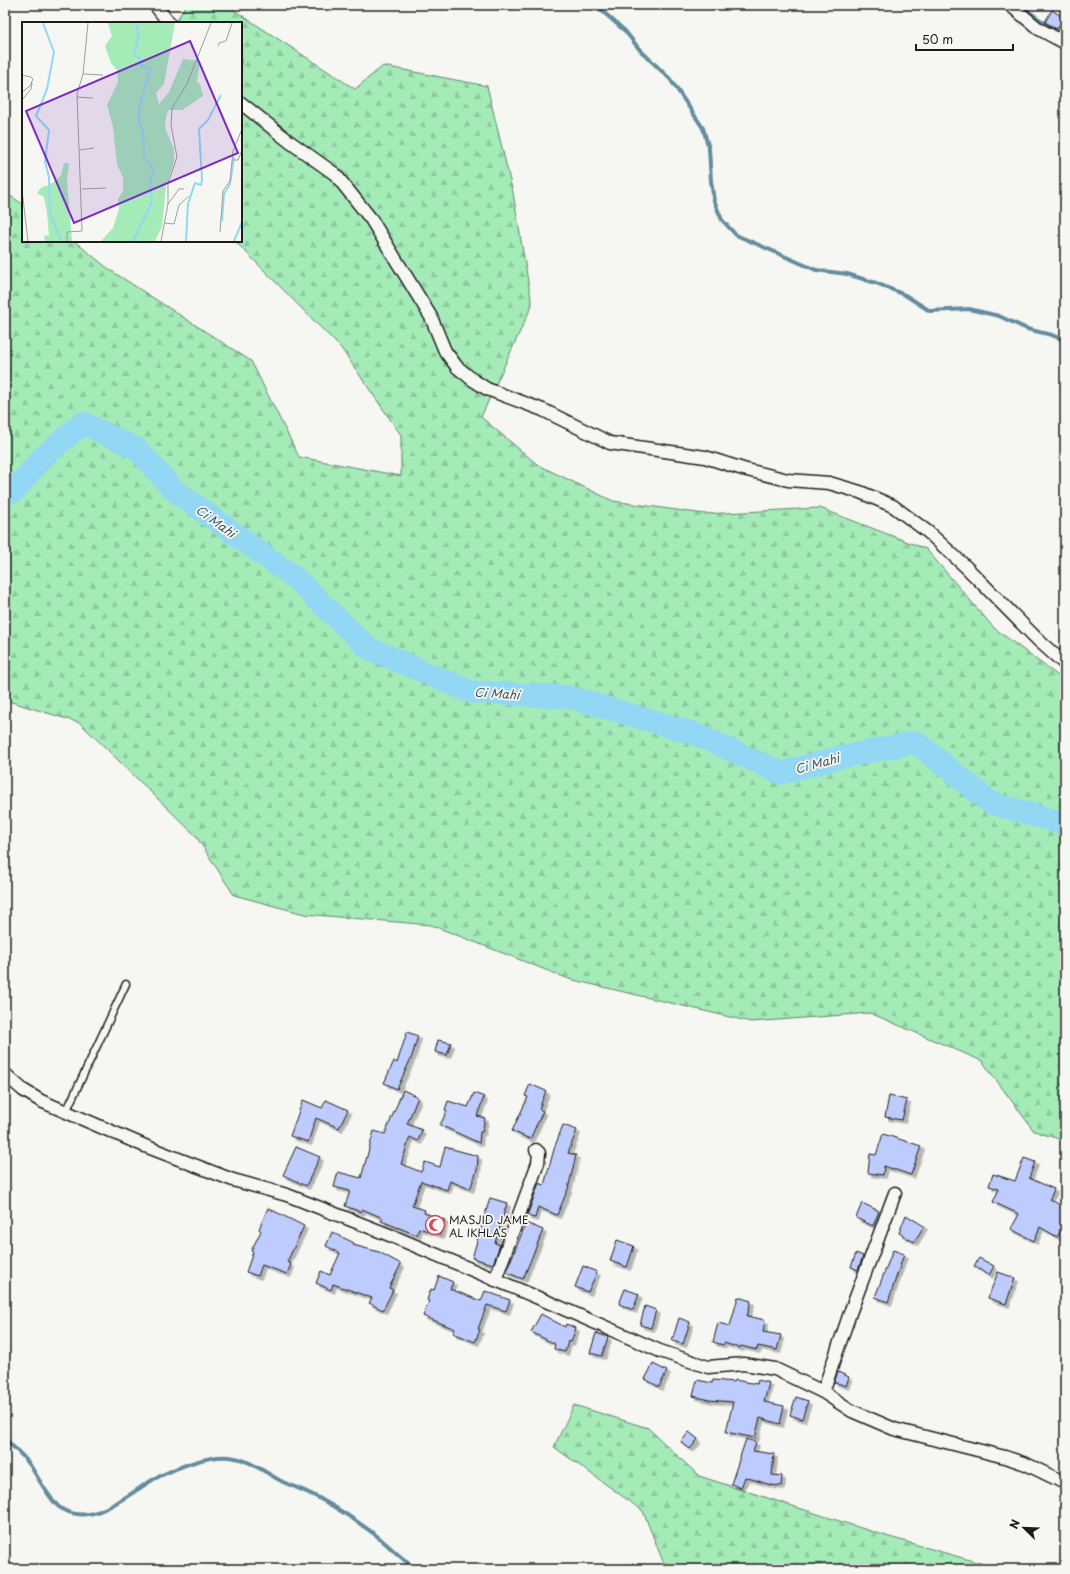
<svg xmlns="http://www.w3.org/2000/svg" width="1070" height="1574" viewBox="0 0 1070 1574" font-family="'Playpen Sans',sans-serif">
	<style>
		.forest { fill: url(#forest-firs); stroke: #60846a }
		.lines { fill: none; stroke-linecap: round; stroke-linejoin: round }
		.stream { stroke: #638c9e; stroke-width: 4 }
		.river { stroke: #92d7f4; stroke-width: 23 }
		.building { fill: #beccfd; stroke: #1c1c1c; filter: url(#shadow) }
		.lane-casing { stroke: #1c1c1c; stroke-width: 9 }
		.street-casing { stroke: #1c1c1c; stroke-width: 15 }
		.lane { stroke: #f6f6f2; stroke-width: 6 }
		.street { stroke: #f6f6f2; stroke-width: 12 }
		.labels { text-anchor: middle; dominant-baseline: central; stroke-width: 3.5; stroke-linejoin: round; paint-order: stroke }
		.poi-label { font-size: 11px; fill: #1c1c1c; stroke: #f6f6f2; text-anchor: start }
		.water-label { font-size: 12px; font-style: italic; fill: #3f545d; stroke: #f6f6f2 }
		.inset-river { fill: none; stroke: #92d7f4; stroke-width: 2 }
		.inset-road { fill: none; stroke: #9f9f9c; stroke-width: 1 }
		.view { fill: #7b2cbf; fill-opacity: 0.15; stroke: #7b2cbf; stroke-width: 2 }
		.inset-edge { fill: none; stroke: #1c1c1c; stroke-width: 2 }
	</style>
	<defs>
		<pattern id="forest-firs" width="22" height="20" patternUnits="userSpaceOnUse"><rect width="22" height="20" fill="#a4ebb8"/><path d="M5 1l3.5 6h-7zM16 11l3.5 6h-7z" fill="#8dc99e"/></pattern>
		<filter id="shadow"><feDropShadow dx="3.5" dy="3.5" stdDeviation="0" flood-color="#0004"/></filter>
	</defs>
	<rect width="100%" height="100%" fill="#f6f6f2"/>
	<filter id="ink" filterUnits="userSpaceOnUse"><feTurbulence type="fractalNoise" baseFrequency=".025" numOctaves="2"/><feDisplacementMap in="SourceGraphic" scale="8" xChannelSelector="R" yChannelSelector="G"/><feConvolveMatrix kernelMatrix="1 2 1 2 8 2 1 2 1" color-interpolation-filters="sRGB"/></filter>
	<g filter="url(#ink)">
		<g class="forest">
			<polygon points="186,5 226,5 355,89 383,66 487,86 513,193 532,305 481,417 538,465 613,501 705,514 820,508 926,549 994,628 1065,681 1065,1141 1034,1131 982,1061 870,1013 751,1022 569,979 431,925 304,914 234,895 196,836 80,723 5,700 5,193 23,204 23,241 74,241 110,270 251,361 299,457 401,476 401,435 341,348 235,241 241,241 241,23 175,23"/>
			<polygon points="574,1405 648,1428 699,1476 886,1536 1001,1569 666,1569 643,1511 554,1447"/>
		</g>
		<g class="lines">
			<g class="stream">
				<polyline points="597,5 601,10 625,31 640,50 670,79 703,128 709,149 711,181 714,201 722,220 736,235 816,270 847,274 876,283 905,295 930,311 969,309 999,316 1027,329 1052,335 1065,341"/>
				<polyline points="1020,5 1058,33"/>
				<path d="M 5,1439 C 13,1447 23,1455 30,1465 C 37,1476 49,1499 59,1507 C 90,1530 128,1494 154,1479 C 174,1469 206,1455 229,1457 C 250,1459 265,1473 283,1482 C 297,1488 311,1493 324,1501 C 342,1511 361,1524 377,1536 C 390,1547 402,1559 416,1569"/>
			</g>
			<polyline class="river" points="5,488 14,491 42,458 83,423 137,449 174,490 294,577 368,648 471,692 570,697 696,734 781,773 837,758 916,742 991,803 1065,824"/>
		</g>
		<g class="building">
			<polygon points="1052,10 1064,18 1057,29 1045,22"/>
			<polygon points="407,1032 418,1036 412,1056 397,1089 384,1083 394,1061 397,1063"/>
			<polygon points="438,1040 451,1043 447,1055 435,1052"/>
			<polygon points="530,1084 546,1091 539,1109 543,1111 530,1139 512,1131 528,1097 525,1096"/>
			<polygon points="403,1090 418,1097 407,1124 422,1130 418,1141 410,1137 401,1164 421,1172 425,1162 440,1167 445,1147 478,1156 477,1170 470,1189 450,1181 447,1190 421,1181 412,1206 425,1210 424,1213 445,1220 440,1235 419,1228 417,1235 381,1221 383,1218 362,1209 361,1212 345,1206 350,1191 334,1187 338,1172 361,1178 374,1131 385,1134"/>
			<polygon points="474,1093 484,1097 477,1116 485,1118 482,1132 480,1132 479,1143 440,1125 447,1111 445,1110 448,1101 468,1107"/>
			<polygon points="889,1096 907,1100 902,1120 885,1117"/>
			<polygon points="303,1100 322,1108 326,1100 348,1110 339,1128 316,1118 308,1142 290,1136"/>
			<polygon points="563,1125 577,1130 568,1153 576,1155 568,1189 557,1215 538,1207 535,1218 527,1216 539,1183 544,1185 555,1146"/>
			<polygon points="883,1134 921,1146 911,1175 884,1166 883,1175 868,1173 870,1154 876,1155"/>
			<polygon points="296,1147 320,1157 306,1186 283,1175"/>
			<polygon points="1024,1158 1035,1162 1029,1178 1054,1189 1050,1199 1065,1208 1065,1223 1057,1237 1040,1227 1034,1241 1011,1229 1019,1214 993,1202 999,1189 989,1186 993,1174 1015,1181"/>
			<polygon points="490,1198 507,1203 495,1243 500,1245 493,1264 472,1258"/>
			<polygon points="862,1203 879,1211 873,1226 856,1218"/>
			<polygon points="268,1208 304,1226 287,1262 291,1264 287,1274 262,1265 258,1276 246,1272 253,1252 251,1251 261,1231 259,1229"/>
			<polygon points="906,1215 924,1226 914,1242 899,1233"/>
			<polygon points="526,1223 543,1230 523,1279 506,1272"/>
			<polygon points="332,1232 354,1243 353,1245 379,1252 401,1264 389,1288 393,1290 383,1310 369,1303 372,1298 333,1284 331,1290 316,1283 321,1271 330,1275 340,1253 326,1246"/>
			<polygon points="617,1240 634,1246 627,1267 610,1261"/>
			<polygon points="893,1250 904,1254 888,1302 875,1297"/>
			<polygon points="856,1253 863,1256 858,1270 851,1267"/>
			<polygon points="979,1258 994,1266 989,1275 974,1266"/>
			<polygon points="583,1266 597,1272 588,1292 575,1287"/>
			<polygon points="998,1272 1015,1278 1006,1304 988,1298"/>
			<polygon points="439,1276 453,1282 450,1289 481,1301 485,1291 510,1300 506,1311 487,1305 478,1329 480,1330 475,1342 453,1333 455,1329 423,1316 429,1301 427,1300 431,1289 434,1290"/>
			<polygon points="625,1289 639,1294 633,1310 619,1304"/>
			<polygon points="738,1297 751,1301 747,1316 765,1320 763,1332 781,1335 777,1350 758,1346 757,1350 741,1346 740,1348 724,1343 723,1345 713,1342 718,1323 730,1326"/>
			<polygon points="645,1306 656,1310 651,1328 640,1325"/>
			<polygon points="541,1314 565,1327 566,1324 576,1328 571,1342 568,1341 565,1352 554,1349 555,1344 531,1332"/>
			<polygon points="679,1318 690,1322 683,1344 672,1341"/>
			<polygon points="596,1333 608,1337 602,1356 590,1353"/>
			<polygon points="653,1364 667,1371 659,1387 645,1379"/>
			<polygon points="838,1372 849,1377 846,1386 834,1382"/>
			<polygon points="697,1380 712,1383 713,1380 734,1382 735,1380 757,1384 758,1380 769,1383 764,1402 784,1406 780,1424 760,1418 755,1438 726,1432 733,1402 709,1400 693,1396"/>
			<polygon points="796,1397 808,1401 802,1419 790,1415"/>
			<polygon points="689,1432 698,1439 690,1449 681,1442"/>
			<polygon points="746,1439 756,1442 753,1451 774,1454 772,1475 782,1476 781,1486 771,1485 745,1477 741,1488 731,1484"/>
		</g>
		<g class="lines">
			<g class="lane-casing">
				<polyline id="lane" points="66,1112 126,984"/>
			</g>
			<g class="street-casing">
				<g id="street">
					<polyline points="155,5 169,23"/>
					<polyline points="1010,5 1039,29 1065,43"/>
					<polyline points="241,103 290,142 335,174 371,219 431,317 445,351 457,367 473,380 487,389 543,410 610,443 705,457 743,469 788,480 829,483 860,492 893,506 928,532 966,567 1039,641 1065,664"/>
					<polyline points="5,1074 23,1090 41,1101 145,1146 233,1180 287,1195 392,1236 548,1302 660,1351 708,1367 744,1364 775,1369 823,1392 852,1411 894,1429 1005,1457 1026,1464 1065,1483"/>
					<polyline points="495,1280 538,1163 539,1153 536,1150"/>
					<polyline points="823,1392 850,1313 895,1193"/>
				</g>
			</g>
			<use href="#lane" class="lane"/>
			<use href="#street" class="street"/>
		</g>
	</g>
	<defs>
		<g id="mosque-ring" transform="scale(1)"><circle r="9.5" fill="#f6f6f2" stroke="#d1495b" stroke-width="1.5"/><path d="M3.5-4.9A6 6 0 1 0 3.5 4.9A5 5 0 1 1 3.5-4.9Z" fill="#d1495b"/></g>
	</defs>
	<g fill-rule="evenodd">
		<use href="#mosque-ring" x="435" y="1225"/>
	</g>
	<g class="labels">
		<g class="poi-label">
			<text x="449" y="1219">MASJID JAME<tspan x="449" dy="13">AL IKHLAS</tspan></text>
		</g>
		<g class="water-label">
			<text transform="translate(216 521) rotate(36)">Ci Mahi</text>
			<text transform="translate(497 693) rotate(4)">Ci Mahi</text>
			<text transform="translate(817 763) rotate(-15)">Ci Mahi</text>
		</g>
	</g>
	<g transform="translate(22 22)">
		<rect width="220" height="220" fill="#f6f6f2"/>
		<path d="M 86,1 L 153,1 L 142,62 L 134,71 L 137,82 L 147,70 L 161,37 L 178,39 L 175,60 L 178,62 L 181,74 L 160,88 L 146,88 L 144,96 L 143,106 L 152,127 L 152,140 L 144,164 L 140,205 L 133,219 L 79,219 L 91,206 L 97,187 L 96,177 L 101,169 L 101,155 L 95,143 L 91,105 L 85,83 L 96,60 L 95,48 L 89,41 L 83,24 L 90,14 ZM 42,141 L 47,141 L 45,158 L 50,219 L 23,219 L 22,213 L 27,214 L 25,191 L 22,175 L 15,171 L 20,165 L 28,163 L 39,153 Z" fill="#a4ebb8"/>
		<path class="inset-river" d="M 21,1 L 32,30 L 25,67 L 14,94 L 27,108 L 23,140 L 27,155 L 28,191 L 39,219M 200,199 L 202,172 L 208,162 L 212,135M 111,219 L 130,180 L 128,158 L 132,148 L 122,135 L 121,110 L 117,99 L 117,86 L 128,47 L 118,43 L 118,37 L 112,33 L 117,11 L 113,1M 164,219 L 166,182 L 173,161 L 179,163 L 180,158 L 177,107 L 186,98 L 199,73M 212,219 L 220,200"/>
		<path class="inset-road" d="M 196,24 L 197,21 L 204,19 L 210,1M 61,52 L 81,53M 0,53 L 9,55 L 11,57 L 8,64 L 0,70M 55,75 L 71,76M 0,78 L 9,67 L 10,61M 57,128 L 72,126M 211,138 L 216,138 L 220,128M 60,167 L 84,166M 0,168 L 6,219M 146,182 L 157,167 L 162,167M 143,201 L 152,202 L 157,183 L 167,174M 198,210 L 201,169 L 208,159 L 211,129 L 220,107M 45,219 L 45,210 L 60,209 L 55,72 L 61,52 L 66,1M 139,219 L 146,182 L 146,161 L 155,135 L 149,103 L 150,86 L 165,62 L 189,1"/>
		<path class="view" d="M 168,19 L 216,131 L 52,201 L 4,89 Z"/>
		<rect width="220" height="220" class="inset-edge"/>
	</g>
	<rect width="1070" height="1574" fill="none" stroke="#f6f6f2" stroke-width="20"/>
	<rect x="10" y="10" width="1050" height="1554" fill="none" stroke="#1c1c1c" stroke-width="1.5" filter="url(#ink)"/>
	<g transform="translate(1024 1528) rotate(293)" stroke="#f6f6f2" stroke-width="3" paint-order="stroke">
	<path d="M0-3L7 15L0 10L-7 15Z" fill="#1c1c1c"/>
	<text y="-6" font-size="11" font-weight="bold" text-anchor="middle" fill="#1c1c1c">N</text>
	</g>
	<path d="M916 44v6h97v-6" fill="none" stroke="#1c1c1c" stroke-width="2"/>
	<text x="922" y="44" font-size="12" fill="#1c1c1c" stroke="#f6f6f2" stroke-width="3" paint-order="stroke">50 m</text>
</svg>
